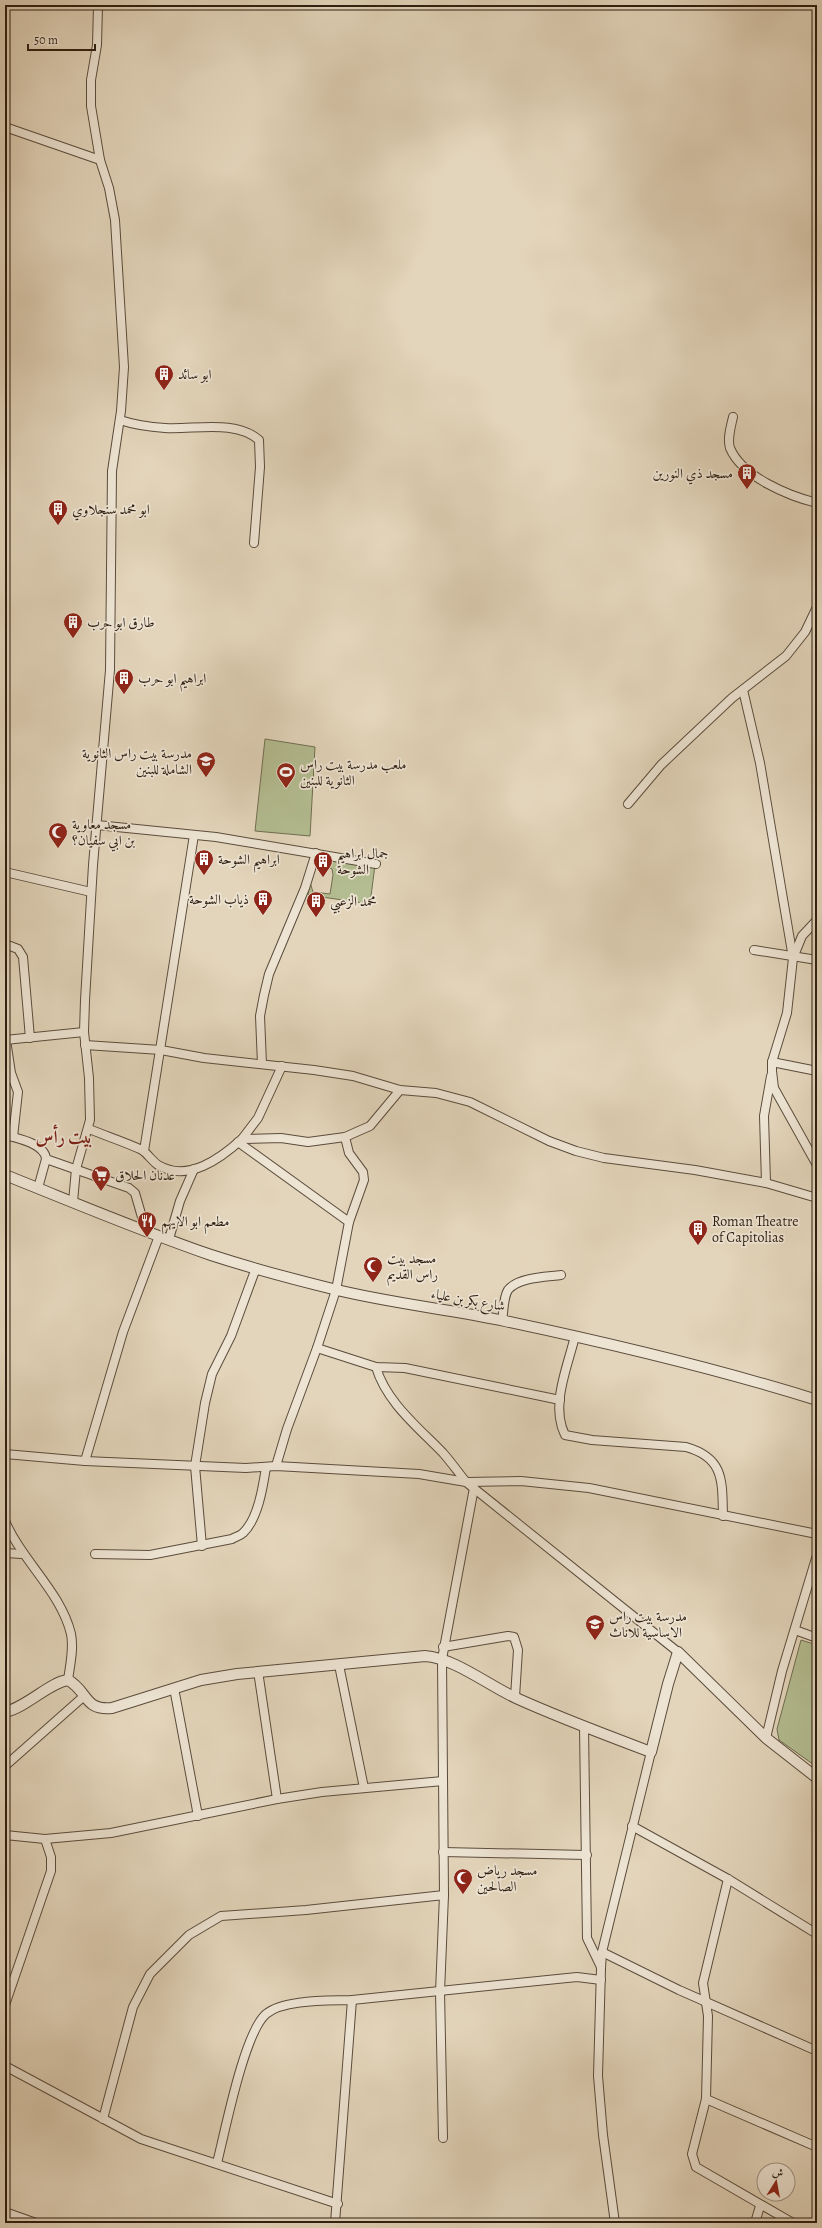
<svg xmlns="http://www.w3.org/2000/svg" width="822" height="2228" viewBox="0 0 822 2228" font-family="Alegreya,Amiri,serif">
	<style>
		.green { fill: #b3bd91; stroke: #706e51 }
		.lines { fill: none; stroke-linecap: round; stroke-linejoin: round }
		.minor-casing { stroke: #5b4c3c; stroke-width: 10 }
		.tertiary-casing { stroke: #5b4c3c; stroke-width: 12 }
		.minor { stroke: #ede4d3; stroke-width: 8 }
		.tertiary { stroke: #ede4d3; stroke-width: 10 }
		.labels { text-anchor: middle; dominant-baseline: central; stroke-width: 3.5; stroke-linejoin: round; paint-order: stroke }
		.poi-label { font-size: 14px; fill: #2e1e11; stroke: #ede4d3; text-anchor: start }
		.street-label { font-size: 14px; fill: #2e1e11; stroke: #ede4d3 }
		.district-label { font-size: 18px; font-weight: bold; fill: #7a1f14; stroke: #ede4d3 }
	</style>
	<rect width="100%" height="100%" fill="#e3d5bb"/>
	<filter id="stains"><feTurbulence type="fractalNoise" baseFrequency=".005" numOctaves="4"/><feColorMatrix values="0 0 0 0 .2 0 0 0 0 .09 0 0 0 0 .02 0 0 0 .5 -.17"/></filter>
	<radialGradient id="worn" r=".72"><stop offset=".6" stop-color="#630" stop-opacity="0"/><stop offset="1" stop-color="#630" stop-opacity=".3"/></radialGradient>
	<g class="green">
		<polygon points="265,739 315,747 310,836 255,831"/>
		<polygon points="321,857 375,865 370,904 308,895 310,882 313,892 330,894 333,875 332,869 320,863"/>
		<polygon points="801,1640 817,1645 817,1767 779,1740 777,1729"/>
	</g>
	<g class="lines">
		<g class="minor-casing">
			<g id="minor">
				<polyline points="5,127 100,160"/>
				<path d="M 733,417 C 731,426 727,439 730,448 C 742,477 789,496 817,503"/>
				<path d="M 120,420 C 135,425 149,427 165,428 C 194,430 235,419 259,440 L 260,467 L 254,543"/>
				<polyline points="743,690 760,763 793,958"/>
				<polyline points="628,804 661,765 732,698 786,656 805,632 817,607"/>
				<polyline points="97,825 216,837 376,864"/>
				<polyline points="5,872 91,892"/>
				<polyline points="817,920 802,936 793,958 787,1013 772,1062 772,1071 774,1088 817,1165"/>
				<polyline points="5,944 18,949 23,957 30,1038"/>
				<polyline points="754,950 817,960"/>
				<polyline points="5,1040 84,1032"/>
				<polyline points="6,1040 11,1073 18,1092 13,1137"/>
				<polyline points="85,1045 161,1050 204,1058 314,1070 353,1076 400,1090 436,1093 470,1102 549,1141 576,1151 604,1158 695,1170 766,1183 817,1198"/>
				<polyline points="772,1062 817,1071"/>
				<polyline points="262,1064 260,1016 264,995 269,974 305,888 316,853"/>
				<path d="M 89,1129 C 106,1136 125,1142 142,1150 C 148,1154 152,1161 158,1165 C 188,1183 221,1158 242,1139 L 281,1138 L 308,1142 L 345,1137 L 370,1126 L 400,1090"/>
				<path d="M 5,1135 C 18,1138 45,1144 46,1159"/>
				<polyline points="242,1139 258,1118 282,1066"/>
				<polyline points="238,1142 349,1222"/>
				<polyline points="144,1151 194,835"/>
				<polyline points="766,1183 764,1116 771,1076"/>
				<polyline points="38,1188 46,1159 129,1188 135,1193 146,1231"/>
				<polyline points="73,1202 76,1169 90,1120 89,1078 84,1032 85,1000 93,865 110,670 112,471 121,411 124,367 115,220 109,188 100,160 91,106 91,80 97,45 98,5"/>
				<polyline points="169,1239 180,1201 194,1169"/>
				<path d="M 502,1320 C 504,1311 503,1298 508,1290 C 518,1277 547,1277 561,1275"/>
				<path d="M 575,1336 C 568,1366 550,1405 565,1435 L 592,1440 L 686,1447 C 725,1458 722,1482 723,1516"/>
				<polyline points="317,1348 376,1367 405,1368 560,1400"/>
				<path d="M 376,1367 C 386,1402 419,1428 443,1453 C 451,1462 458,1472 466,1482 L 521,1481 L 589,1488 L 817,1534"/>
				<polyline points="5,1454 85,1461 246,1468 276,1466 419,1474 466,1482 678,1652"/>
				<polyline points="85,1461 123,1332 159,1236"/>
				<polyline points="276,1466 287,1429 317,1348 336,1290 349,1222 364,1180 363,1172 349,1153 345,1137"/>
				<path d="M 5,1521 C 22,1561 61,1592 71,1634 C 74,1649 70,1665 68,1680"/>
				<polyline points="202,1546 195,1466 205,1403 212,1374 231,1336 256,1268"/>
				<polyline points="5,1553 22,1554"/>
				<path d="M 95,1554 L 150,1555 L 232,1539 C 235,1537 240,1536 243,1533 C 258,1519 263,1487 266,1467"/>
				<polyline points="795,1630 817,1638"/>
				<polyline points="443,1647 508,1636 514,1637 518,1650 515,1697"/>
				<polyline points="339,1665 364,1788"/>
				<polyline points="258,1671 277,1799"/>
				<polyline points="174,1688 198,1816"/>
				<polyline points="584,1727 587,1938 601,1967"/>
				<polyline points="766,1738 782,1671 817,1555"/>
				<polyline points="5,1766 83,1697"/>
				<polyline points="632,1826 728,1879 817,1934"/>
				<polyline points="5,1835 45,1839 51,1857 51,1871 5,2005"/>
				<polyline points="45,1839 111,1833 277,1799 322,1792 443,1781"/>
				<polyline points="443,1852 587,1855"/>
				<polyline points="728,1879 703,1983 708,2016 706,2099 692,2154 696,2167 793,2223"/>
				<polyline points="444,1895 442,1659 474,1488"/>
				<polyline points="602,1952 679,1990 817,2051"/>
				<polyline points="5,2066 141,2139 338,2204"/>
				<polyline points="706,2099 817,2147"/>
				<polyline points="103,2119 133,2007 150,1974 189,1935 221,1916 306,1910 444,1895 440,1992 443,2138"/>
				<path d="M 217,2163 C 225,2132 244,2033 266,2014 C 284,1999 330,2001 352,2000 L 577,1977 L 601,1980"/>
				<polyline points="5,2212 36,2223"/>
				<polyline points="335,2223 352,2000"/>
				<polyline points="615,2223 603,2135 598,2076 601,1968 602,1952 651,1752"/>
				<polyline points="755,2223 760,2206"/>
			</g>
		</g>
		<g class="tertiary-casing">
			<g id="tertiary">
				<path d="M 5,1175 C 73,1202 141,1231 211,1255 C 251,1268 292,1279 333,1289 C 389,1303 448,1309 505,1321 C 609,1343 715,1368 817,1400"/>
				<path d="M 5,1712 C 27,1707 50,1682 68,1680 C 88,1691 84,1711 112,1708 L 201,1680 L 237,1674 L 425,1656 C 454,1658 488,1685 516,1698 C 560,1718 606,1735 651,1752 L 668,1684 L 678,1652 L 766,1738 L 817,1778"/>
			</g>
		</g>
		<use href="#minor" class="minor"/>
		<use href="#tertiary" class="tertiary"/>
	</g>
	<defs>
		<g id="building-pin" transform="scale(1)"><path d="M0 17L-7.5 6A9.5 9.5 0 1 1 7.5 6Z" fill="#8f2418" stroke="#ede4d3"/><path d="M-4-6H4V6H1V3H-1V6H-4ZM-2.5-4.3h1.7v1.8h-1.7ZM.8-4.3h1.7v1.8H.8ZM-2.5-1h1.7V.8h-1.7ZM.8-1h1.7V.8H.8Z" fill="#fff"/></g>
		<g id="school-pin" transform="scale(1)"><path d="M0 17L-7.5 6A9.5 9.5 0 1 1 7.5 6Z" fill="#8f2418" stroke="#ede4d3"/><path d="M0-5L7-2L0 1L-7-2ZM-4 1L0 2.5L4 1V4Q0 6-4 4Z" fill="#fff"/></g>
		<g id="stadium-pin" transform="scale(1)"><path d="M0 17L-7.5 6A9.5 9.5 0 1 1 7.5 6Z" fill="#8f2418" stroke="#ede4d3"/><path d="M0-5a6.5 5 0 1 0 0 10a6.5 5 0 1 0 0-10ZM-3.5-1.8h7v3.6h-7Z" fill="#fff"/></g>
		<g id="mosque-pin" transform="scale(1)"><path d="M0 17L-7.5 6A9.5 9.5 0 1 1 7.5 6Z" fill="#8f2418" stroke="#ede4d3"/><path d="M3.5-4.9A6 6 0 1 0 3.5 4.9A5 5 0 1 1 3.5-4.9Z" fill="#fff"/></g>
		<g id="supermarket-pin" transform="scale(1)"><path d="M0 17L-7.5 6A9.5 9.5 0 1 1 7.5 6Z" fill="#8f2418" stroke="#ede4d3"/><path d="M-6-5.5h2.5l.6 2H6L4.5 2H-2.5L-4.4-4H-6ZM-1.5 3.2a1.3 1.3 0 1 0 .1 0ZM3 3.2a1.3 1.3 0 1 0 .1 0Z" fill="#fff"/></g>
		<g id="restaurant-pin" transform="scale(1)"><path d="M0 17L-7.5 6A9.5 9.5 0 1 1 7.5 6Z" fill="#8f2418" stroke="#ede4d3"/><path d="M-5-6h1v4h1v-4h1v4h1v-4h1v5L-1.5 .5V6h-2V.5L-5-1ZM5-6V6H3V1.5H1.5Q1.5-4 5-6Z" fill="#fff"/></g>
	</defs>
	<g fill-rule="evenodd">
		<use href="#building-pin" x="164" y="374"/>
		<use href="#building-pin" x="747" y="473"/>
		<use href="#building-pin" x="58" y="509"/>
		<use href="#building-pin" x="73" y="622"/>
		<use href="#building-pin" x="124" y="678"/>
		<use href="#school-pin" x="206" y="761"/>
		<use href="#stadium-pin" x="286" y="772"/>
		<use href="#mosque-pin" x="58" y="832"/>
		<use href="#building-pin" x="204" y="859"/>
		<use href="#building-pin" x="323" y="861"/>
		<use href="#building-pin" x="263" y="899"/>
		<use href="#building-pin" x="316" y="901"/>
		<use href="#supermarket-pin" x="101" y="1175"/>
		<use href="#restaurant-pin" x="147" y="1221"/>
		<use href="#building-pin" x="698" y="1229"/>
		<use href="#mosque-pin" x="373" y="1266"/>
		<use href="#school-pin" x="595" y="1624"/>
		<use href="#mosque-pin" x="463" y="1878"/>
	</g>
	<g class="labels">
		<g class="poi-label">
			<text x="178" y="374">ابو سائد</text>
			<text x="733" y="473" text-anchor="end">مسجد ذي النورين</text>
			<text x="72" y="509">ابو محمد سنجلاوي</text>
			<text x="87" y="622">طارق ابو حرب</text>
			<text x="138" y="678">ابراهيم ابو حرب</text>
			<text x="192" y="753" text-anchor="end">مدرسة بيت راس الثانوية<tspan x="192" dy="16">الشاملة للبنين</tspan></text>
			<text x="300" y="764">ملعب مدرسة بيت راس<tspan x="300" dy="16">الثانوية للبنين</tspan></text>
			<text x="72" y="824">مسجد معاوية<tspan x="72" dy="16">بن ابي سفيان؟</tspan></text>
			<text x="337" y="853">جمال ابراهيم<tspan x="337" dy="16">الشوحة</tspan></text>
			<text x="218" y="859">ابراهيم الشوحة</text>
			<text x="249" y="899" text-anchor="end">ذياب الشوحة</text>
			<text x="330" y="901">محمد الزعبي</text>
			<text x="115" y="1175">عدنان الحلاق</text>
			<text x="161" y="1221">مطعم ابو الايهم</text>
			<text x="712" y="1221">Roman Theatre<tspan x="712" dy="16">of Capitolias</tspan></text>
			<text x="387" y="1258">مسجد بيت<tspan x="387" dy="16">راس القديم</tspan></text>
			<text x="609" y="1616">مدرسة بيت راس<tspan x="609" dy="16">الاساسية للاناث</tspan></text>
			<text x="477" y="1870">مسجد رياض<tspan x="477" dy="16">الصالحين</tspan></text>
		</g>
		<g class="street-label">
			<text transform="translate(468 1300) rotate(10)">شارع بكر بن علياء</text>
		</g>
		<g class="district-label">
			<text x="64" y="1137">بيت رأس</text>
		</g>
	</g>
	<rect width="822" height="2228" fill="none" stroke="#e3d5bb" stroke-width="20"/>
	<rect x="6" y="6" width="810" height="2216" fill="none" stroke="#2e1e11" stroke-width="2"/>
	<rect x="10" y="10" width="802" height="2208" fill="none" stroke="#2e1e11"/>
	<g transform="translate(776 2182) rotate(11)"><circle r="19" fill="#ede4d3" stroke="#a19585"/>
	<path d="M0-3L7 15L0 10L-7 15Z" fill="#8f2418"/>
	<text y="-6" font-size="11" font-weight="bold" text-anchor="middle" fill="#2e1e11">ش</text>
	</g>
	<path d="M28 44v6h67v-6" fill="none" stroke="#2e1e11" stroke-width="2"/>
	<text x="34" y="44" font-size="12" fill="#2e1e11" stroke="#ede4d3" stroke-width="3" paint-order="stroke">50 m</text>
	<rect width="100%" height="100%" filter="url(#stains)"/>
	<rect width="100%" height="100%" fill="url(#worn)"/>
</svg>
